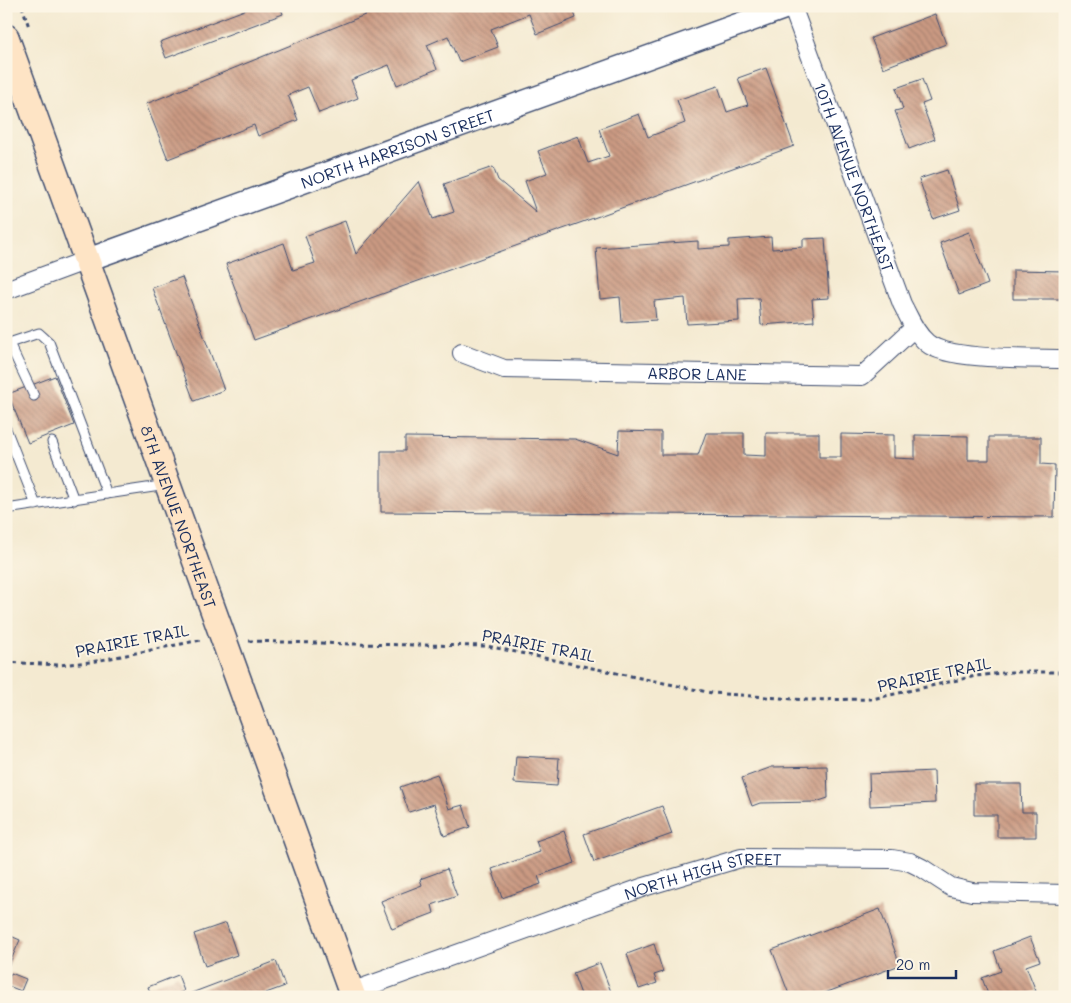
<svg xmlns="http://www.w3.org/2000/svg" width="1071" height="1003" viewBox="0 0 1071 1003" font-family="Mali,sans-serif">
	<style>
		.building { fill: url(#building-back-hatch) }
		.lines { fill: none; stroke-linecap: round; stroke-linejoin: round }
		.service-casing { stroke: #3c4b6f; stroke-width: 11 }
		.minor-casing { stroke: #3c4b6f; stroke-width: 20 }
		.tertiary-casing { stroke: #3c4b6f; stroke-width: 25 }
		.secondary-casing { stroke: #3c4b6f; stroke-width: 28 }
		.path { stroke: #3c4b6f; stroke-width: 3; stroke-dasharray: 4 4; stroke-linecap: butt }
		.service { stroke: #fff; stroke-width: 9 }
		.minor { stroke: #fff; stroke-width: 18 }
		.tertiary { stroke: #fff; stroke-width: 22 }
		.secondary { stroke: #fee4c5; stroke-width: 25 }
		.labels { text-anchor: middle; dominant-baseline: central; stroke-width: 4; stroke-linejoin: round; paint-order: stroke }
		.street-label { font-size: 16px; fill: #1b2f5e; stroke: #fcf5e5 }
	</style>
	<defs>
		<pattern id="building-back-hatch" width="6" height="6" patternUnits="userSpaceOnUse" patternTransform="scale(1.25)"><rect width="6" height="6" fill="#cb9a82"/><path d="M-1 5l2 2M0 0l6 6M5-1l2 2" fill="none" stroke="#a47e6e"/></pattern>
	</defs>
	<rect width="100%" height="100%" fill="#fcf5e5"/>
	<filter id="ink" filterUnits="userSpaceOnUse"><feTurbulence type="fractalNoise" baseFrequency=".02" numOctaves="2"/><feDisplacementMap in="SourceGraphic" scale="10" xChannelSelector="R" yChannelSelector="G"/><feConvolveMatrix kernelMatrix="1 2 1 2 8 2 1 2 1" color-interpolation-filters="sRGB"/></filter>
	<filter id="wash" filterUnits="userSpaceOnUse"><feTurbulence type="fractalNoise" baseFrequency=".0096" numOctaves="4" result="noise"/><feDisplacementMap in="SourceGraphic" scale="20" xChannelSelector="R" yChannelSelector="G"/><feGaussianBlur stdDeviation="1.12" result="paint"/><feColorMatrix in="noise" values="0 0 0 0 0 0 0 0 0 0 0 0 0 0 0 0 0 1.4 0 .05"/><feComposite in="paint" operator="in"/></filter>
	<g filter="url(#wash)">
		<rect width="100%" height="100%" fill="#f4ead1"/>
		<g id="blocks">
			<g class="building">
				<polygon points="255,6 280,6 283,14 166,58 160,42"/>
				<polygon points="387,6 572,6 576,18 537,34 529,14 491,29 498,47 459,62 448,36 427,45 437,69 397,85 389,65 351,80 358,98 319,113 308,87 288,95 298,120 258,136 254,125 168,159 146,104"/>
				<polygon points="935,14 946,44 883,68 871,38"/>
				<polygon points="766,68 794,146 254,340 226,264 284,243 293,270 315,263 305,236 345,221 356,254 419,181 433,219 454,212 444,184 493,167 498,180 536,212 525,181 547,173 538,151 578,136 588,163 609,156 599,129 639,114 648,137 685,123 677,100 718,86 727,112 748,105 738,78"/>
				<polygon points="922,79 930,101 922,104 935,139 909,149 895,111 903,109 896,88"/>
				<polygon points="947,170 960,210 933,219 919,179"/>
				<polygon points="969,232 988,284 959,295 940,243"/>
				<polygon points="771,237 772,249 803,247 803,239 825,238 829,298 812,299 814,321 761,325 759,298 738,299 739,321 687,324 685,298 654,301 656,320 622,322 620,297 600,299 596,248 698,241 698,249 729,247 729,240"/>
				<polygon points="1013,270 1065,271 1065,299 1013,299"/>
				<polygon points="182,277 224,390 194,401 152,288"/>
				<polygon points="55,376 74,425 28,443 8,394"/>
				<polygon points="619,431 661,432 661,455 698,455 706,433 744,433 744,455 766,456 766,433 819,433 819,457 841,457 841,434 894,435 894,458 915,459 915,435 968,436 968,460 989,460 989,437 1041,437 1041,464 1055,465 1054,517 381,512 381,451 405,451 405,437 575,439 618,454"/>
				<polygon points="516,756 559,758 557,786 514,783"/>
				<polygon points="827,766 828,798 816,802 760,803 752,806 742,778 772,767"/>
				<polygon points="934,771 935,803 870,806 869,774"/>
				<polygon points="437,774 449,809 463,805 470,827 444,836 434,804 409,812 400,787"/>
				<polygon points="974,784 1021,784 1022,812 1036,812 1036,837 997,837 997,815 974,815"/>
				<polygon points="662,806 672,834 594,862 584,834"/>
				<polygon points="564,831 575,863 538,876 541,884 502,898 492,869 540,852 536,841"/>
				<polygon points="447,869 457,896 432,905 434,913 392,929 381,901 422,885 420,879"/>
				<polygon points="880,909 900,965 814,997 790,997 772,950"/>
				<polygon points="226,923 237,955 205,966 194,934"/>
				<polygon points="6,934 20,940 6,971"/>
				<polygon points="1030,937 1040,961 1026,966 1036,991 1022,997 989,997 982,978 1001,971 994,951"/>
				<polygon points="654,944 663,972 654,975 657,983 639,989 627,954"/>
				<polygon points="276,961 285,986 255,997 181,997"/>
				<polygon points="600,963 613,997 582,997 573,973"/>
				<polygon points="11,973 26,979 21,991 6,985"/>
				<polygon points="178,975 184,991 170,997 152,997 148,987"/>
			</g>
		</g>
	</g>
	<g filter="url(#ink)">
		<use href="#blocks" fill-opacity="0" stroke="#3c4b6f" stroke-width="1"/>
		<g class="lines">
			<g class="service-casing">
				<g id="service">
					<polyline points="6,92 21,87"/>
					<polyline points="34,396 9,343 39,333 49,342 107,494"/>
					<polyline points="6,429 36,505"/>
					<polyline points="52,442 74,500"/>
					<polyline points="6,509 167,485"/>
				</g>
			</g>
			<g class="minor-casing">
				<g id="minor">
					<path id="s1" d="M 792,6 L 902,304 C 909,317 915,333 927,343 C 948,361 1035,358 1065,359"/>
					<polyline points="6,290 87,260"/>
					<path id="s2" d="M 462,353 L 504,369 L 862,376 L 914,328"/>
					<path id="s3" d="M 351,992 L 644,887 L 741,858 L 892,859 L 910,862 L 922,868 L 951,887 L 972,892 L 1065,894"/>
				</g>
			</g>
			<g class="tertiary-casing">
				<g id="tertiary">
					<path id="s4" d="M 87,260 L 790,6"/>
				</g>
			</g>
			<g class="secondary-casing">
				<g id="secondary">
					<path id="s5" d="M 6,37 L 353,997"/>
				</g>
			</g>
			<g class="path">
				<polyline points="22,6 29,27"/>
				<polyline points="249,641 351,644 487,646 712,693 807,700 872,699 976,676 1011,672 1065,672"/>
				<polyline points="6,662 58,665 91,662 201,640"/>
			</g>
			<use href="#service" class="service"/>
			<use href="#minor" class="minor"/>
			<use href="#tertiary" class="tertiary"/>
			<use href="#secondary" class="secondary"/>
		</g>
	</g>
	<g class="labels">
		<g class="street-label">
			<text stroke="none"><textPath href="#s4" startOffset="330">NORTH HARRISON STREET</textPath></text>
			<text stroke="none"><textPath href="#s1" startOffset="182">10TH AVENUE NORTHEAST</textPath></text>
			<text stroke="none"><textPath href="#s2" startOffset="238">ARBOR LANE</textPath></text>
			<text stroke="none"><textPath href="#s5" startOffset="510">8TH AVENUE NORTHEAST</textPath></text>
			<text transform="translate(132 640) rotate(-11)">PRAIRIE TRAIL</text>
			<text transform="translate(539 645) rotate(11)">PRAIRIE TRAIL</text>
			<text transform="translate(934 674) rotate(-12)">PRAIRIE TRAIL</text>
			<text stroke="none"><textPath href="#s3" startOffset="372">NORTH HIGH STREET</textPath></text>
		</g>
	</g>
	<rect width="1071" height="1003" fill="none" stroke="#fcf5e5" stroke-width="25"/>
	<path d="M888 970v8h68v-8" fill="none" stroke="#1b2f5e" stroke-width="2.5"/>
	<text x="896" y="970" font-size="15" fill="#1b2f5e" stroke="#fcf5e5" stroke-width="4" paint-order="stroke">20 m</text>
</svg>
